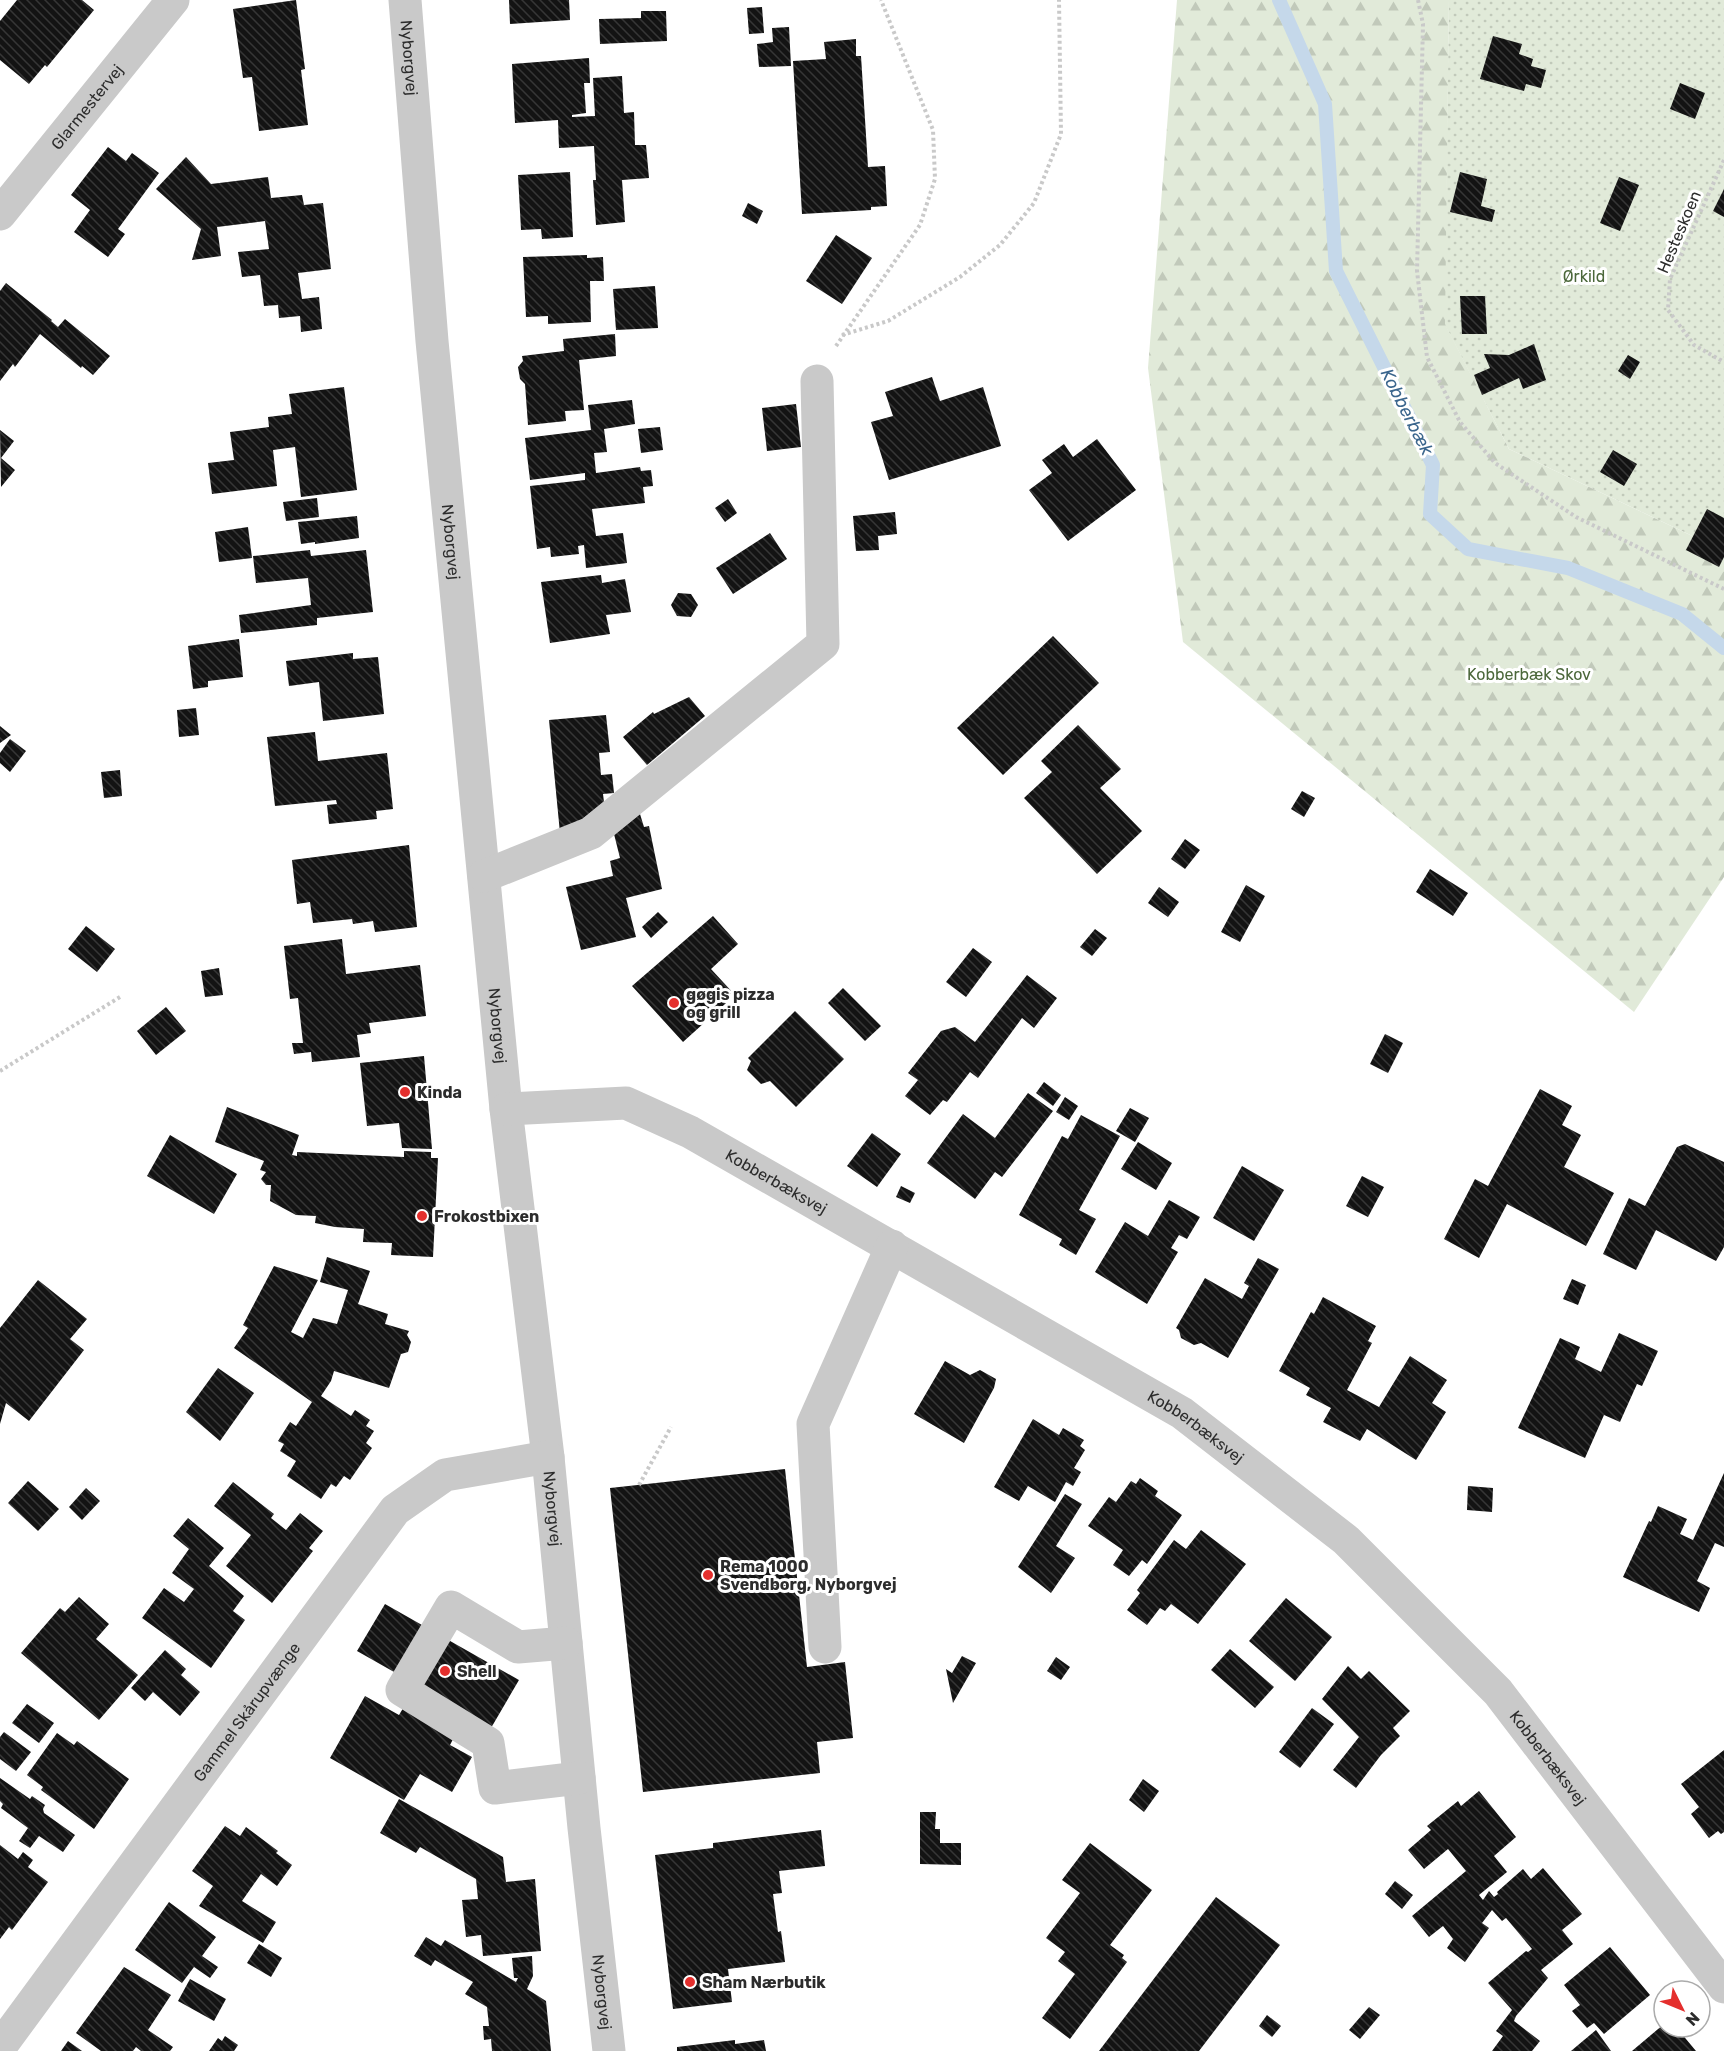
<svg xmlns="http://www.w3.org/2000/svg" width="1724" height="2051" viewBox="0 0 1724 2051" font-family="Rubik,sans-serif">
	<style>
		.grass { fill: url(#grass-dots) }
		.forest { fill: url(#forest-firs) }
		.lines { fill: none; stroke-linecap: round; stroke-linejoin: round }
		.stream { stroke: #c5d8ea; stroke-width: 14 }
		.building { fill: url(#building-back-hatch) }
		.path { stroke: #c9c9c9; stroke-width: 4; stroke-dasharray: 3 3; stroke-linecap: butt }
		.minor { stroke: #c9c9c9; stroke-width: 33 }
		.poi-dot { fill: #e42f2d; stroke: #fff; stroke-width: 2 }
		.labels { text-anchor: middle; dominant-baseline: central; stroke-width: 6; stroke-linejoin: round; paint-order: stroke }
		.street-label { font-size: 16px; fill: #2c2c2c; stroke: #fff }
		.park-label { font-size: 16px; fill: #4b673a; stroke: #fff }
		.poi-label { font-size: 16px; font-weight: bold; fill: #2c2c2c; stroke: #fff; text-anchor: start }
		.water-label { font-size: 18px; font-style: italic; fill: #3b668d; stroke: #fff }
	</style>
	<defs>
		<pattern id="grass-dots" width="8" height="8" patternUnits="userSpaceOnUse" patternTransform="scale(1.5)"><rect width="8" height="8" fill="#e1ead9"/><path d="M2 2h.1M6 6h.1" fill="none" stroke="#c1c9ba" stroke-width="1.8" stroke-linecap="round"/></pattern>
		<pattern id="forest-firs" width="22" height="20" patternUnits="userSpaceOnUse" patternTransform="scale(1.5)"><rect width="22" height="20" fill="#e1ead9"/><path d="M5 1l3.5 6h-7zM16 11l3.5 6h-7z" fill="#c1c9ba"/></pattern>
		<pattern id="building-back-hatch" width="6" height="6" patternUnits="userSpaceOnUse" patternTransform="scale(1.5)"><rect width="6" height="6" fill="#131313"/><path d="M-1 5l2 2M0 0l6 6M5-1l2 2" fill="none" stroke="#363636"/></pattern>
	</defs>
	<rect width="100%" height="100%" fill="#fff"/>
	<polygon class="grass" points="1449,0 1724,0 1724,551 1509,449 1444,323"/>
	<polygon class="forest" points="1177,0 1449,0 1445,324 1509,449 1724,551 1724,877 1634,1012 1183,642 1148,368"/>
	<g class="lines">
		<polyline class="stream" points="1279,0 1325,104 1336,271 1433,465 1430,514 1468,549 1568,568 1682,614 1724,648"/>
	</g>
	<g class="building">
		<polygon points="17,0 82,0 94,10 47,67 45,65 29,84 0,60 0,21"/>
		<polygon points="296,0 305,69 301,70 308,125 259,131 252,77 243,78 233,9"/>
		<polygon points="509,0 569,0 570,20 510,24"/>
		<polygon points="762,7 764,33 749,34 747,8"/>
		<polygon points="641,11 666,11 667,41 600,44 599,19 641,18"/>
		<polygon points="789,27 791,66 759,67 757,44 773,42 772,28"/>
		<polygon points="1493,36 1522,44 1519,54 1533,59 1531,66 1546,70 1541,88 1526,84 1524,91 1480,79"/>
		<polygon points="856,39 856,56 861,56 868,167 885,166 887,206 871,207 871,210 802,214 793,61 826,59 824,42"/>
		<polygon points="589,58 590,83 584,83 586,113 572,115 572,117 595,116 593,78 622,76 624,113 634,112 635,145 646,145 649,178 622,180 625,222 596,225 593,180 596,180 594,146 559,148 558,120 515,123 512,64"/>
		<polygon points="1680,83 1705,93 1695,119 1670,109"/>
		<polygon points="108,147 126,161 132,153 159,173 118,229 125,234 108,257 74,232 90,210 71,195"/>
		<polygon points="186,157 211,184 268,177 271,198 302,195 304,205 323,203 331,269 298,273 302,299 319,297 322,329 301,332 300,316 279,318 278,305 264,306 260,275 242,277 238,252 269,249 265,221 217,227 221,256 192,260 201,229 156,189"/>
		<polygon points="570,172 573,237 542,239 541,229 521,230 518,175"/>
		<polygon points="1460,172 1487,179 1481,206 1495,210 1492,222 1450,212"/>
		<polygon points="1619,177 1639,185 1620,231 1600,223"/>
		<polygon points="1724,189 1724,217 1713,211"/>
		<polygon points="748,203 763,211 757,224 742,216"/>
		<polygon points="836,235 872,258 842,304 806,281"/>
		<polygon points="587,255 587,258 603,257 604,281 590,281 591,322 548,324 548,316 526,317 523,257"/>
		<polygon points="6,283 52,320 51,321 58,327 65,319 110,356 93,375 82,366 81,368 40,334 15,367 13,364 0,381 0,291"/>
		<polygon points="655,286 658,328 616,330 613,289"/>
		<polygon points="1460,296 1485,296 1487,334 1462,334"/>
		<polygon points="615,334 616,356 579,360 584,410 565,411 566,421 528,425 525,384 520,379 518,367 523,361 522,356 564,351 563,339"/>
		<polygon points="1534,344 1546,380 1523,389 1519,378 1482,395 1474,375 1490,368 1484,354 1509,355"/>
		<polygon points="1628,355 1640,362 1630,379 1618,371"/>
		<polygon points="932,377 940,401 983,387 1001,446 889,480 871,422 893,416 885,392"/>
		<polygon points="344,387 357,490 301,497 295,447 273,450 277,486 212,494 208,463 234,460 230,432 269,427 268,417 292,414 289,394"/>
		<polygon points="632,400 635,424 604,429 607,452 594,453 596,473 640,467 641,471 651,470 653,486 643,487 645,503 592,509 596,536 623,533 627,563 586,568 584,545 578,546 579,554 551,557 550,547 537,549 530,486 585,480 585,473 530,480 525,438 591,430 588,405"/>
		<polygon points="796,404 801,447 767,451 762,408"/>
		<polygon points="660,427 663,450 641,453 638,429"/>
		<polygon points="0,430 14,441 1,458 15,470 1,487"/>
		<polygon points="1097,439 1136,490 1068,541 1029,490 1052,473 1042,460 1064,444 1073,457"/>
		<polygon points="1613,450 1637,464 1624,486 1600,472"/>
		<polygon points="317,498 319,517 286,521 283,502"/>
		<polygon points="728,499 737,513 725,522 715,508"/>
		<polygon points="1707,509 1724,518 1724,557 1719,567 1686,550"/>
		<polygon points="895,512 897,534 878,536 879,550 856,551 853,516"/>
		<polygon points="357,516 359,538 315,544 315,542 301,544 298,522"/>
		<polygon points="248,527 252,558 219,562 215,532"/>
		<polygon points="770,533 787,559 733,594 716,568"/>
		<polygon points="310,550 311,556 366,550 373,612 317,618 317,625 241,633 239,615 311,605 308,578 256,583 253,556"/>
		<polygon points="601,575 602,583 625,579 631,612 606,615 610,634 550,643 541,582"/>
		<polygon points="678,593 691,594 698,605 691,617 677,616 671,605"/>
		<polygon points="1053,636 1099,683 1003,775 957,728"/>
		<polygon points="239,639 243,677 208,681 208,687 193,689 188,646"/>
		<polygon points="353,653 353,659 378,657 384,714 323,721 319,682 289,686 286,661"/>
		<polygon points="689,697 705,716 647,765 623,737 653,712 654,714"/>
		<polygon points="196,708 199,735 179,737 177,710"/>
		<polygon points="606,715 610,752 599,753 601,775 612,774 614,793 603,794 604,802 566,832 560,833 549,720"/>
		<polygon points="1078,725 1121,769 1100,788 1142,831 1097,874 1024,798 1052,772 1041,761"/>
		<polygon points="0,726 11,735 0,743"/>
		<polygon points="315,732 318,761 387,753 393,809 376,811 377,819 329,824 327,805 337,804 336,800 275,806 267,737"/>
		<polygon points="10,739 26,751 10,772 0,763 0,753"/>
		<polygon points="120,770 122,796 104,798 101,772"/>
		<polygon points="1302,791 1315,798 1304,817 1291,809"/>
		<polygon points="640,814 644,827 649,826 662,889 626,898 636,937 581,950 566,887 613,876 610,861 620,858 614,834"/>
		<polygon points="1185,839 1200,850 1185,869 1171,859"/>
		<polygon points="409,845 417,927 375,932 373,921 353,924 352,919 313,923 310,902 297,904 292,860"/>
		<polygon points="1430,869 1468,893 1453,916 1416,892"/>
		<polygon points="1246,885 1265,896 1240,942 1221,932"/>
		<polygon points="1159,887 1179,902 1168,917 1148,903"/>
		<polygon points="658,912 668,922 651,938 642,927"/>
		<polygon points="713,916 738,944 711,969 735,995 683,1042 632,986"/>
		<polygon points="86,926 115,949 97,972 68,949"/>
		<polygon points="1095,929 1107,938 1092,956 1080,947"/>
		<polygon points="342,939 346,974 420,965 426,1016 369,1023 371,1033 357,1035 360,1057 312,1062 311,1052 294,1054 292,1043 303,1043 298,998 290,999 284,946"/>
		<polygon points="973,948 992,962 966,997 946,982"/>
		<polygon points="219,968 223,995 205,997 201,971"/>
		<polygon points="1027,975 1057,998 1034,1028 1022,1018 978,1078 970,1072 947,1102 943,1100 930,1115 905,1096 918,1080 908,1073 941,1031 955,1027 975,1042"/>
		<polygon points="843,988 881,1026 865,1041 828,1003"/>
		<polygon points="166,1007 186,1031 156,1055 137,1031"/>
		<polygon points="795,1011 844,1059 796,1107 770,1081 761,1084 747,1070 751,1061 748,1058"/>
		<polygon points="1385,1034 1403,1043 1388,1073 1370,1064"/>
		<polygon points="424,1056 432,1149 402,1148 399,1123 367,1126 360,1063"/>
		<polygon points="1044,1082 1061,1095 1053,1106 1036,1093"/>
		<polygon points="1540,1089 1572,1106 1562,1125 1581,1135 1564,1167 1614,1193 1586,1246 1507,1204 1479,1258 1444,1239 1475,1179 1488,1186"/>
		<polygon points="1028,1093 1053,1111 1002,1177 995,1172 975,1199 927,1163 963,1114 995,1138"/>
		<polygon points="1065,1097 1078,1106 1069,1120 1056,1112"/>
		<polygon points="227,1107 299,1135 292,1155 297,1156 297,1152 404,1157 404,1151 431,1152 431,1158 438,1158 433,1257 391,1255 392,1243 363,1242 364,1229 335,1227 315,1223 316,1216 296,1215 270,1201 271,1185 266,1185 261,1179 266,1172 260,1170 264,1161 215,1142"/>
		<polygon points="1130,1108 1149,1118 1135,1142 1116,1131"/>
		<polygon points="1081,1115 1120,1136 1079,1210 1096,1219 1076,1255 1059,1245 1062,1239 1019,1215 1062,1136 1068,1139"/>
		<polygon points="872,1133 901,1154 877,1187 847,1166"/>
		<polygon points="170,1135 237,1174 214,1214 147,1176"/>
		<polygon points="1138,1142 1172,1163 1156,1190 1121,1169"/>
		<polygon points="1685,1144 1724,1162 1724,1247 1716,1261 1656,1230 1636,1270 1603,1254 1629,1198 1645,1206 1677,1147"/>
		<polygon points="1242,1166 1284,1190 1254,1241 1213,1218"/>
		<polygon points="1362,1176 1384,1187 1368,1217 1346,1206"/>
		<polygon points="901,1186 915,1193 910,1203 896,1197"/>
		<polygon points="1169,1200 1200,1217 1187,1239 1179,1235 1171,1248 1178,1252 1147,1304 1095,1272 1125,1222 1148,1236"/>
		<polygon points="327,1257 370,1271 358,1304 388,1314 385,1324 409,1331 407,1335 411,1342 408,1352 401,1354 389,1388 334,1371 331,1381 321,1396 351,1416 355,1410 370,1420 366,1426 374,1431 366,1443 372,1448 350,1480 344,1476 336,1487 331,1484 321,1499 287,1476 296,1461 280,1451 284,1444 278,1441 290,1422 296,1426 312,1402 234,1348 248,1328 243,1325 274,1266 318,1280 291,1332 303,1338 313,1318 337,1324 348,1290 320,1282"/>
		<polygon points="1258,1258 1279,1269 1228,1358 1201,1343 1194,1345 1181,1338 1179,1330 1176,1328 1205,1278 1242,1299 1249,1286 1244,1283"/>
		<polygon points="1572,1279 1586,1285 1578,1305 1563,1299"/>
		<polygon points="38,1280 87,1319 70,1339 84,1350 29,1421 6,1403 0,1424 0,1328"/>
		<polygon points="1323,1297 1376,1326 1368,1341 1372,1343 1347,1390 1379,1407 1410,1356 1447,1380 1432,1403 1446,1412 1416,1460 1367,1429 1360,1441 1323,1422 1331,1408 1306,1395 1310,1388 1279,1371 1311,1312 1314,1314"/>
		<polygon points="1619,1333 1658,1351 1642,1386 1637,1384 1620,1422 1604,1415 1585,1458 1518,1428 1560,1338 1580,1347 1575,1359 1601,1372"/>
		<polygon points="945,1361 970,1375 980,1370 996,1379 994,1388 964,1443 914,1414"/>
		<polygon points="218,1368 254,1393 220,1441 186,1412"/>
		<polygon points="1033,1419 1059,1435 1063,1428 1084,1440 1080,1446 1085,1450 1074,1468 1081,1472 1073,1486 1066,1482 1055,1502 1028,1486 1019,1501 994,1487"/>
		<polygon points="785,1469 807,1667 845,1662 853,1738 817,1742 820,1773 643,1792 610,1488"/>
		<polygon points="1724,1473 1724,1547 1715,1543 1697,1581 1710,1588 1699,1612 1623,1577 1649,1521 1651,1522 1658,1506 1687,1519 1680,1534 1693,1540"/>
		<polygon points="1140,1478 1158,1491 1155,1496 1182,1515 1147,1564 1142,1560 1129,1576 1113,1565 1123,1550 1088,1526 1109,1497 1116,1502 1131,1481 1136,1484"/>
		<polygon points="28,1481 59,1509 38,1531 8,1503"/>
		<polygon points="233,1482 274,1514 271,1518 286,1530 300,1513 323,1531 309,1548 313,1551 272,1603 226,1566 251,1535 214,1506"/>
		<polygon points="1468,1486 1493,1488 1492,1512 1467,1510"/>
		<polygon points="86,1488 100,1501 82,1520 69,1507"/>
		<polygon points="1065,1494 1082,1504 1056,1546 1075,1558 1051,1593 1018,1567"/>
		<polygon points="188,1518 224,1548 209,1566 244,1596 233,1611 245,1620 211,1668 142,1618 164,1588 184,1602 194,1589 172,1573 189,1549 173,1536"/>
		<polygon points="1201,1530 1246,1564 1198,1624 1171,1604 1165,1611 1160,1608 1147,1625 1127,1610 1140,1593 1137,1590 1174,1540 1186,1549"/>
		<polygon points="79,1597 109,1624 96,1639 138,1675 99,1720 21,1653 60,1608 65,1612"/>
		<polygon points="1286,1598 1332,1637 1295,1681 1249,1641"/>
		<polygon points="385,1604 519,1680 491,1728 466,1714 450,1745 472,1757 452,1792 420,1774 404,1800 330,1758 365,1696 399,1715 417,1685 357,1651"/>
		<polygon points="1230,1649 1274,1687 1255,1708 1211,1670"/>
		<polygon points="165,1650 186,1669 181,1675 200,1692 180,1716 153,1692 145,1701 131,1688"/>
		<polygon points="962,1656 976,1663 953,1703 946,1669 952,1673"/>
		<polygon points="1056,1657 1070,1667 1061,1680 1047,1671"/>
		<polygon points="1348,1666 1361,1679 1369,1671 1410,1711 1393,1728 1400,1736 1381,1755 1356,1788 1333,1770 1359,1737 1322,1699"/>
		<polygon points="27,1704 54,1723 39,1743 12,1723"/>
		<polygon points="1312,1708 1334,1724 1300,1768 1279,1752"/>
		<polygon points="4,1732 31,1752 16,1771 0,1759 0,1737"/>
		<polygon points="57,1733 74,1745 77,1741 129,1779 94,1829 41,1790 43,1787 27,1775"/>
		<polygon points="1724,1750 1724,1832 1721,1834 1718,1831 1709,1838 1691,1814 1699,1807 1681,1784"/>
		<polygon points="0,1778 30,1799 32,1796 45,1805 43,1809 44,1813 75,1835 63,1852 39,1836 30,1848 19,1841 28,1828 1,1808 3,1804 0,1801"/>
		<polygon points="1143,1779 1159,1791 1144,1812 1129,1800"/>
		<polygon points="1479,1791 1516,1837 1494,1856 1507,1872 1479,1895 1483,1900 1489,1891 1494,1897 1498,1894 1497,1892 1523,1869 1531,1879 1543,1868 1582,1914 1562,1930 1573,1944 1541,1970 1548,1978 1516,2016 1514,2021 1540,2041 1532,2051 1492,2051 1503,2036 1496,2031 1512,2010 1488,1983 1526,1951 1528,1952 1532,1949 1506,1918 1502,1921 1492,1910 1482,1923 1489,1928 1465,1962 1447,1948 1453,1939 1443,1926 1429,1937 1412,1916 1466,1871 1448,1849 1424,1869 1408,1850 1431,1830 1427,1826 1458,1801 1461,1806"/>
		<polygon points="399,1799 503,1857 506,1882 535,1879 541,1951 483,1956 481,1935 466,1937 462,1900 478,1899 476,1879 420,1847 416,1853 380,1833"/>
		<polygon points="920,1812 936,1812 935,1829 940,1829 940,1843 961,1843 961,1865 920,1864"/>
		<polygon points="225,1826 240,1836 246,1827 278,1851 276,1853 292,1865 277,1886 261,1874 242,1901 276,1922 263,1943 199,1906 213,1886 192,1871"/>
		<polygon points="821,1830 825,1866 779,1871 782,1893 773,1894 778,1932 781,1931 785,1962 728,1969 732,2002 673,2009 655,1855 713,1848 713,1843"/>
		<polygon points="1090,1843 1152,1890 1110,1945 1124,1955 1122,1958 1127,1962 1070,2039 1042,2018 1075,1974 1058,1961 1065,1952 1046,1938 1080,1893 1062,1880"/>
		<polygon points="0,1845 18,1859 23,1852 33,1860 28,1867 48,1882 12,1930 9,1927 0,1939"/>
		<polygon points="1395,1881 1413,1895 1402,1909 1385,1894"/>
		<polygon points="1216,1897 1280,1945 1199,2051 1099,2051"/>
		<polygon points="169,1902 216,1937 202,1956 218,1967 210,1978 194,1967 182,1983 135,1950"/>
		<polygon points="426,1937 441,1946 445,1940 516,1982 518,1978 514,1978 512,1958 532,1956 533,1976 527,1989 546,2001 551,2051 492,2051 491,2039 484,2040 483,2026 489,2026 487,2007 465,1994 473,1982 435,1960 431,1966 414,1956"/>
		<polygon points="259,1944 282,1958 271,1977 247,1963"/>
		<polygon points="1610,1947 1650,1995 1604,2034 1594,2023 1587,2028 1572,2011 1580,2005 1564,1985"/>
		<polygon points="124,1967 171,1995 148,2030 173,2047 170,2051 141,2051 136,2047 133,2051 101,2051 76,2033"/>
		<polygon points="190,1979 226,1999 214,2021 178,2001"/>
		<polygon points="1369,2007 1380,2015 1360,2039 1349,2030"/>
		<polygon points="1267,2015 1281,2026 1272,2037 1259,2026"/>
		<polygon points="1664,2024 1664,2027 1676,2027 1696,2051 1632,2051"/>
		<polygon points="1596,2030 1611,2051 1571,2051"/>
		<polygon points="225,2036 238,2045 234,2051 209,2051 218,2038 222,2041"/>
		<polygon points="735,2040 735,2044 764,2040 766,2051 677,2051 677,2047"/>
		<polygon points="68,2041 82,2051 61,2051"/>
	</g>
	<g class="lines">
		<g class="path">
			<polyline points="1418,0 1423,24 1417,271 1427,357 1460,422 1495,463 1576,517 1724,589"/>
			<polyline points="1724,160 1670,279 1668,310 1694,345 1724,362"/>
			<polyline points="842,335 888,321 960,277 1000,245 1034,203 1061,134 1059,0"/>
			<polyline points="836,346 920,225 935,179 933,130 881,0"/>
			<polyline points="0,1071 120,997"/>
			<polyline points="639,1485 671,1427"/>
		</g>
		<g class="minor">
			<path id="s1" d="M 405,0 L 432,341 L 506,1109 L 548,1457 L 584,1828 L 609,2051"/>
			<path id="s2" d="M 0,214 L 173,0"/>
			<polyline points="484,876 591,833 823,644 817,381"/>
			<path id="s3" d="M 506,1109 L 626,1103 L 690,1132 L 1182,1413 L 1346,1540 L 1498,1692 L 1724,1987"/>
			<polyline points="566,1643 518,1647 451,1607 402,1690 488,1743 495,1788 579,1778"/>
			<polyline points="825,1647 813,1424 892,1246"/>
			<path id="s4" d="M 0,2047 L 395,1510 L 445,1475 L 548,1457"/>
		</g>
	</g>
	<g class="poi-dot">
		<circle cx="674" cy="1003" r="6"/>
		<circle cx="405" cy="1092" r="6"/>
		<circle cx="422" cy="1216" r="6"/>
		<circle cx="708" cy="1575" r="6"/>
		<circle cx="445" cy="1671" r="6"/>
		<circle cx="690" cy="1982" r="6"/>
	</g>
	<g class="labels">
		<g class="street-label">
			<text stroke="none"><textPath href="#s1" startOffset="58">Nyborgvej</textPath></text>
			<text stroke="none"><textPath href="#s2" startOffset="138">Glarmestervej</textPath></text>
			<text transform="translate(1679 232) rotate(-67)">Hesteskoen</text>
			<text stroke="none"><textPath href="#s1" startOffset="544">Nyborgvej</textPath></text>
			<text stroke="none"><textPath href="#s1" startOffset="1030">Nyborgvej</textPath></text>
			<text stroke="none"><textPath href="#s3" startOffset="290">Kobberbæksvej</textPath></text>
			<text stroke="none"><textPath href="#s3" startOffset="776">Kobberbæksvej</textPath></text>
			<text stroke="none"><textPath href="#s1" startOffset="1516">Nyborgvej</textPath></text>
			<text stroke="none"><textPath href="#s4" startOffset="416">Gammel Skårupvænge</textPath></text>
			<text stroke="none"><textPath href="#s3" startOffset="1262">Kobberbæksvej</textPath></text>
			<text stroke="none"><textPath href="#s1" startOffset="2002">Nyborgvej</textPath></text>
		</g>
		<g class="park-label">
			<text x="1584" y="276">Ørkild</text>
			<text x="1529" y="674">Kobberbæk Skov</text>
		</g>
		<g class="poi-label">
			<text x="686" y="994">gøgis pizza<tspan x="686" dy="18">og grill</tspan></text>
			<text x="417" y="1092">Kinda</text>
			<text x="434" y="1216">Frokostbixen</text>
			<text x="720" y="1566">Rema 1000<tspan x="720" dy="18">Svendborg, Nyborgvej</tspan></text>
			<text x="457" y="1671">Shell</text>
			<text x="702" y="1982">Sham Nærbutik</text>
		</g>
		<g class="water-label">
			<text transform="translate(1407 412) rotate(63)">Kobberbæk</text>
		</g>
	</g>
	<g transform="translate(1682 2009) rotate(133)"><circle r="28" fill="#ffffff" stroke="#ababab" stroke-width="1.5"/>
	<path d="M0-4.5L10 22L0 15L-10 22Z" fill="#e42f2d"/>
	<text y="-9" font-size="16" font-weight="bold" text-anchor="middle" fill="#2c2c2c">N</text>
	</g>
</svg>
